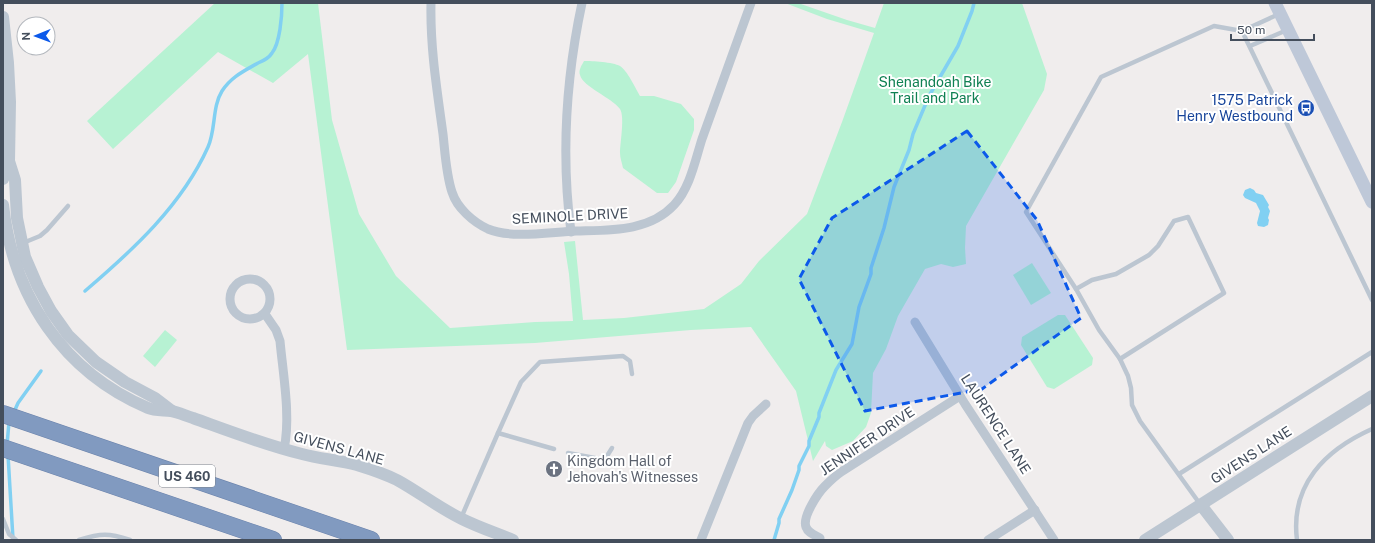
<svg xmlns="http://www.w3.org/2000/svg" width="1375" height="543" viewBox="0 0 1375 543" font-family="'Public Sans',sans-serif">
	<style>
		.green { fill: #b7f2d3 }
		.water { fill: #81d0f2 }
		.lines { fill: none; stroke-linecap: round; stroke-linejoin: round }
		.stream { stroke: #81d0f2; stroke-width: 3.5 }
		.motorway-casing { stroke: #6c84ac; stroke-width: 18 }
		.service { stroke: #bcc6d1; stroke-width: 4.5 }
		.minor { stroke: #bcc6d1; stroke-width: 9 }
		.tertiary { stroke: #bcc6d1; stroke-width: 12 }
		.secondary { stroke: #bec8d8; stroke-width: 13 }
		.motorway { stroke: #819ac0; stroke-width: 17 }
		.marked { fill: #0c59ea; fill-opacity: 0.2; stroke: #0c59ea; stroke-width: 3; stroke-dasharray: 8 5; stroke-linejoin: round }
		.labels { text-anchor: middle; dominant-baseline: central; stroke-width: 4; stroke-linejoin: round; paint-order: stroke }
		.shield { fill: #fff; stroke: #7c838d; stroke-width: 1 }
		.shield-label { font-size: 13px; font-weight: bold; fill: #444e5c }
		.park-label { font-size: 14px; fill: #108153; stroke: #fff }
		.transit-label { font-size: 14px; fill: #164399; stroke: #fff; text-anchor: end }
		.street-label { font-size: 14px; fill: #444e5c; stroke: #fff }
		.worship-label { font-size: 14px; fill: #5b616d; stroke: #fff; text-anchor: start }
	</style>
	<rect width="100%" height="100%" fill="#f0eded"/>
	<g class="green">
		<polygon points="215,3 318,3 332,120 359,214 396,276 450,328 535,322 573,321 569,274 564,242 575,241 583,320 624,318 704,309 741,284 759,261 807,214 842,122 874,33 827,19 785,3 798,3 847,20 875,28 884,3 1022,3 1047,74 1044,90 966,226 965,248 966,264 953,267 941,264 925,269 898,316 886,349 873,373 871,413 866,427 853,441 832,450 826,446 825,441 813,461 796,391 751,327 691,330 535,343 347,350 308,54 273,83 218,52 113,149 87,121"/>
		<path d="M 584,61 C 592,61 613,62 620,66 C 627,70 636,89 640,96 L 654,96 L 681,104 L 694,119 L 694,130 L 676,182 L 668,193 L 657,193 L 623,168 C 622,163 620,158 620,153 C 620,143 625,117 620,109 C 611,97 583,87 580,75 C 578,70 582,65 584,61 Z"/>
		<polygon points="1032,263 1051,293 1031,305 1013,275"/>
		<polygon points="1058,315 1065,315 1093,358 1092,365 1054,389 1047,387 1021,345 1022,337"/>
		<polygon points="165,330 177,340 155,367 143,356"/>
	</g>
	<polygon class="water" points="1250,188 1254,190 1256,193 1263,195 1269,205 1268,207 1270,211 1268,218 1269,220 1268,225 1264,227 1258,226 1257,223 1260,211 1256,203 1245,198 1243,195 1245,190"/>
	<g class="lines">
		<g class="stream">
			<path d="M 85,291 C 133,250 182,205 208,147 C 216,129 212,107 222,91 C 231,77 244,71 258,63 C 263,61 269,58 272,53 C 280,43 282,16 282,3"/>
			<polyline points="14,412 18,403 41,371"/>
			<polyline points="7,445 9,422"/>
			<polyline points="8,455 13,539"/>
			<polyline points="774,540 779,523 779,519 792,490 799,470 799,466 809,446 809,441 819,417 819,413 836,370 852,344 859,307 871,274 871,268 884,228 894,187 909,150 913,134 929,96 958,46 972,11 974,3"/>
		</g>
		<g class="motorway-casing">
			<g id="motorway">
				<polyline points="3,414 371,540"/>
				<polyline points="3,448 273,540"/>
			</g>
		</g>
		<g class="service">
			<polyline points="1242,31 1372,300"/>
			<polyline points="1250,46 1287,30"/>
			<polyline points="23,243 40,236 47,230 68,206"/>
			<polyline points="1076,289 1092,280 1116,274 1149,255 1158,246 1174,221 1188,217 1224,293 1120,359"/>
			<polyline points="498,433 554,449"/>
			<polyline points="568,453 600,459 607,456 612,448"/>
			<polyline points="1179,474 1372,352"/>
			<polyline points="1200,504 1140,421 1132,405 1131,388 1128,376 1120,359 1099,330 1076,289 1026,212 1101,77 1214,26 1242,31 1279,14"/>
			<polyline points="461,518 498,433 521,382 540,362 623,356 630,361 632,374"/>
			<polyline points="3,519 9,534 16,540"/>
			<path d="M 79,540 C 101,533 109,533 130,540"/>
			<path d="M 1297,540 C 1290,485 1325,450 1372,429"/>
		</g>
		<g class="minor">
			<path d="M 431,3 C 430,47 437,90 443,134 C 445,152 446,174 452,192 C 457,208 473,222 488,229 C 511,239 550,232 576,231 C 609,230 649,232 674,205 C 690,188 695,161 702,139 C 718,94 735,48 751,3"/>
			<path d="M 571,232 C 561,155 566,78 582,3"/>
			<circle cx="250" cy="299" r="20"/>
			<path d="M 265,314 L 276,330 L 280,341 C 283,374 291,417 284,449"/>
			<polyline points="915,322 965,404 1054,540"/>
			<path d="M 820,538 C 815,535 808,533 806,527 C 802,517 818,493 825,486 C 830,481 835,476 841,472 L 960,396"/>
			<polyline points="701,540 748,423 753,416 766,404"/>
			<polyline points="988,540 1035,510"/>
		</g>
		<g class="tertiary">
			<polyline points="3,17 8,63 10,102 9,161 3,179"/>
			<polyline points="9,161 15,180 17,218 25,257 38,287 51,311 68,335 96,362 125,382 155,398 172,411"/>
			<path d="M 3,205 C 13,296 63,372 148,408 C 155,411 164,410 171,411 C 178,412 186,416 193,418 C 229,431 265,445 302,454 C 320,459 339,460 357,465 C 370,469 385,474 397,480 C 419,492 439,508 462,519 C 478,527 496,533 513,540"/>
			<polyline points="1201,505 1228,540"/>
			<polyline points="1145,540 1372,396"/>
		</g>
		<polyline class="secondary" points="1275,3 1372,202"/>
		<use href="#motorway" class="motorway"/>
	</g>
	<path class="marked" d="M 967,131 L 1037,220 L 1081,318 L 982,389 L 865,411 L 799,279 L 832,218 Z"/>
	<defs>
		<g id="bus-disc" transform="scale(0.9)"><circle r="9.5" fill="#1a4fb4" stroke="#fff"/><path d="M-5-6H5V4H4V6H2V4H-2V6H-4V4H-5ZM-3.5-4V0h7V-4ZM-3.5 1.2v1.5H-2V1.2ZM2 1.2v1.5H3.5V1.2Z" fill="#fff"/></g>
		<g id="church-disc" transform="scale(0.9)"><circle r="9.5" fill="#6b7280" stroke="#fff"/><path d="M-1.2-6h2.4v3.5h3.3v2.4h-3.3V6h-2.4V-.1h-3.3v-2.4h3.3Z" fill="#fff"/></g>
	</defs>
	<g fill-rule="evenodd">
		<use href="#bus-disc" x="1306" y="108"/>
		<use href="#church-disc" x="554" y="469"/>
	</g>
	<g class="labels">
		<rect class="shield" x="159" y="465" width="56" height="22" rx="3"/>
		<g class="shield-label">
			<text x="187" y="476">US 460</text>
		</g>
		<g class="park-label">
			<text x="935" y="82">Shenandoah Bike<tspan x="935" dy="16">Trail and Park</tspan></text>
		</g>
		<g class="transit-label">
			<text x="1293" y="100">1575 Patrick<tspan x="1293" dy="16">Henry Westbound</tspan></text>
		</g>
		<g class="street-label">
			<text transform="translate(570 216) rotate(-3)">SEMINOLE DRIVE</text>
			<text transform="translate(996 424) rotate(57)">LAURENCE LANE</text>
			<text transform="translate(867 441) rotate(-34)">JENNIFER DRIVE</text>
			<text transform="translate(339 448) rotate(15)">GIVENS LANE</text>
			<text transform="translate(1251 455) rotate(-33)">GIVENS LANE</text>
		</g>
		<g class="worship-label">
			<text x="567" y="461">Kingdom Hall of<tspan x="567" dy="16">Jehovah's Witnesses</tspan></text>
		</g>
	</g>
	<rect width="1375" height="543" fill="none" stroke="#444e5c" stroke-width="8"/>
	<g transform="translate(36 36) rotate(269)"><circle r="19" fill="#ffffff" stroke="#b4b8be"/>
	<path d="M0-3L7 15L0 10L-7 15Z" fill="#0c59ea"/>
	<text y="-6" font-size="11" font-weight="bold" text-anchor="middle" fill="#444e5c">N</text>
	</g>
	<path d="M1231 34v6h83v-6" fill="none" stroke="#444e5c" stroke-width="2"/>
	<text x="1237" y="34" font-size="12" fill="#444e5c" stroke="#ffffff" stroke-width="3" paint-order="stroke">50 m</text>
</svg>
